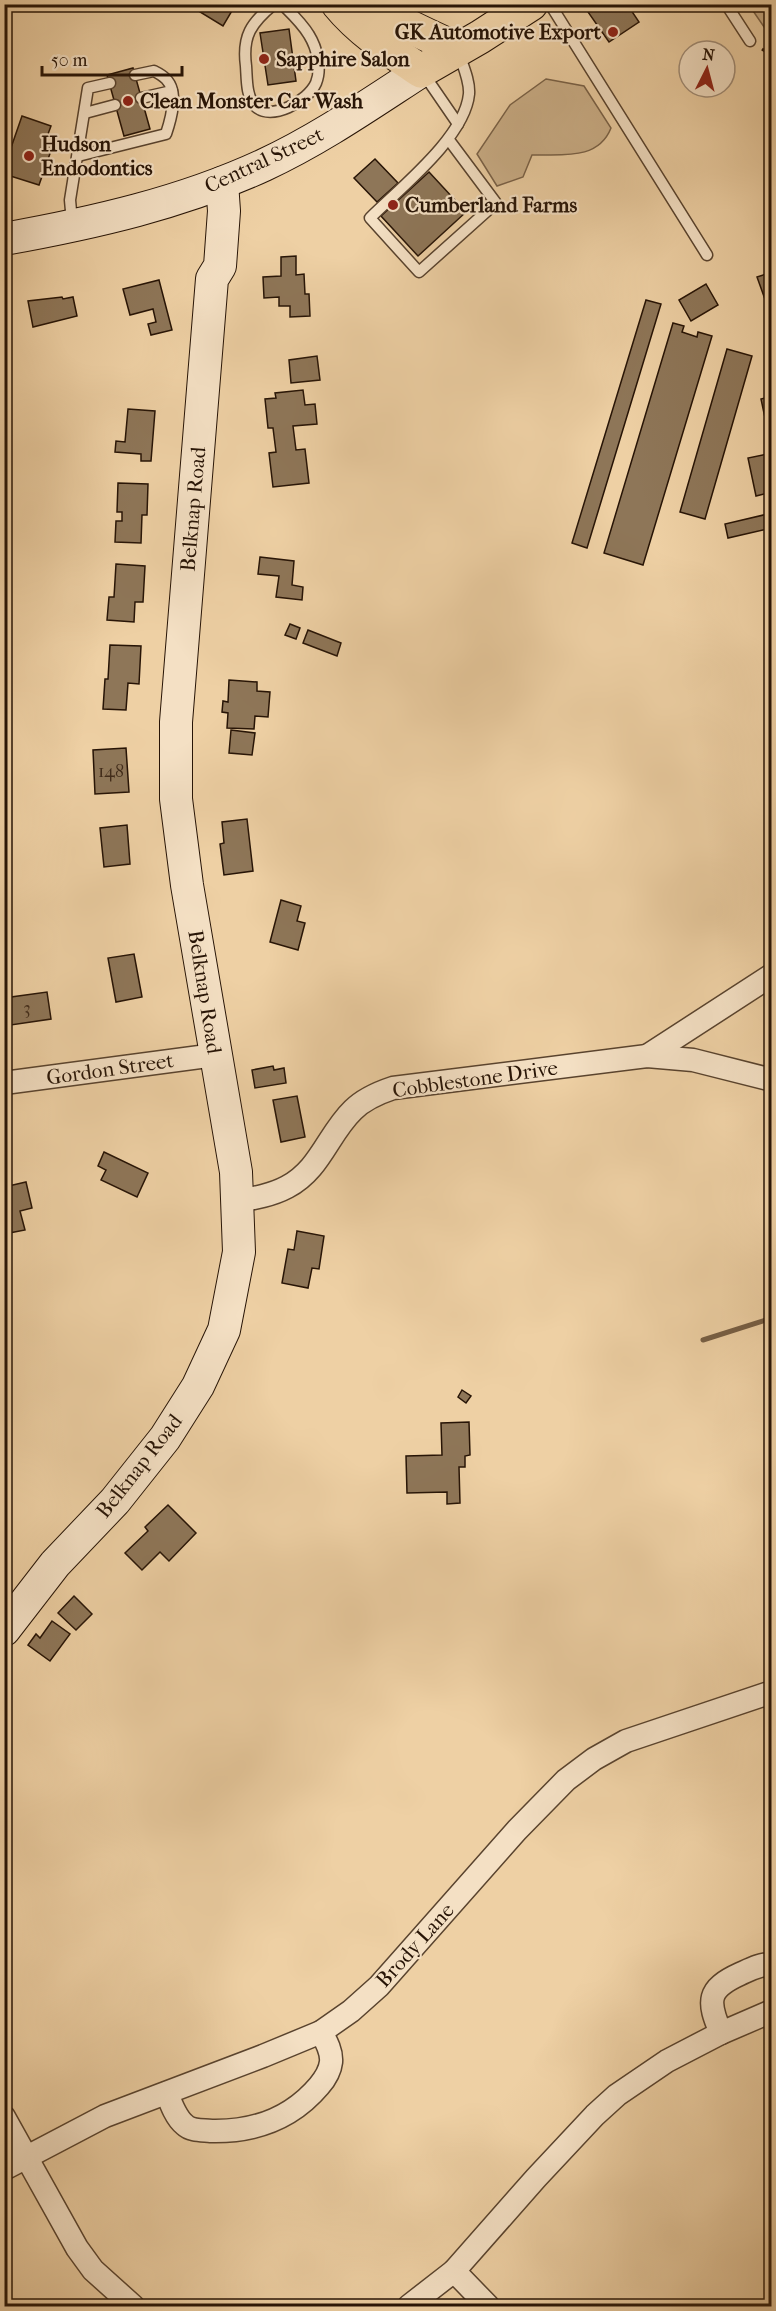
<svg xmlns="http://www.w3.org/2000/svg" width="776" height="2311" viewBox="0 0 776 2311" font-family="'IM FELL French Canon',serif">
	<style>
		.green { fill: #ccb089; stroke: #7a6248; stroke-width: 1.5 }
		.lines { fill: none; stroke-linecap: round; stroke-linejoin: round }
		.stream { stroke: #765e44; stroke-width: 5 }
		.building { fill: #8e7658; stroke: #271406; stroke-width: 1.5 }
		.lane-casing { stroke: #59432e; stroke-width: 13 }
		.street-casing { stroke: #59432e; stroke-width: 25 }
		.secondary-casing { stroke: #271406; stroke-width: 34 }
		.primary-casing { stroke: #271406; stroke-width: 35 }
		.path { stroke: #271406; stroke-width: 3; stroke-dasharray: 4.5 3; stroke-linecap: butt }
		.lane { stroke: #f4e0c4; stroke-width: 10 }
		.street { stroke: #f4e0c4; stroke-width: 22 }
		.secondary { stroke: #f4e0c4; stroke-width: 32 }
		.primary { stroke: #eed0a4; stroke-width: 33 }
		.poi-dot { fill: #8f2418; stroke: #f4e0c4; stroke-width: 2 }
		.labels { text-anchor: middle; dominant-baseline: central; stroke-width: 4.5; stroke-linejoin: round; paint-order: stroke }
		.number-label { font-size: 18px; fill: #412c1a }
		.poi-label { font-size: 21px; font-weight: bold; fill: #271406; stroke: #f4e0c4; text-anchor: start }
		.street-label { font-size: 21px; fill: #271406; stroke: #f4e0c4 }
	</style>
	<rect width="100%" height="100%" fill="#eed0a4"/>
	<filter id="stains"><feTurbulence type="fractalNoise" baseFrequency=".00333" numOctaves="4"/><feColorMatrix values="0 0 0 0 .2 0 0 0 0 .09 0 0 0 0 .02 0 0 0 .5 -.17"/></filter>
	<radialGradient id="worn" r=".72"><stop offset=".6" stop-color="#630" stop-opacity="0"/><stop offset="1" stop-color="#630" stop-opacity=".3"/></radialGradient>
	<g class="green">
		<polygon points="749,5 771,5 771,37"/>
		<path d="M 546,79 L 584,86 L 611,128 C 598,161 561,154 532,155 L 523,177 L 497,186 L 477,154 L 510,105 Z"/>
	</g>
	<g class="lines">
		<g class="stream">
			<polyline points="4,465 4,478"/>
			<polyline points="703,1340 772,1318"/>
		</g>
	</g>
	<g class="building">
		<polygon points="187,4 236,4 223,26"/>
		<polygon points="599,4 627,4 639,22 609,42 588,12"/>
		<polygon points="289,29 296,81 268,85 260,33"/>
		<polygon points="133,68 150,129 124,136 107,75"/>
		<polygon points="22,116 51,126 45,142 53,145 39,185 4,174 4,168"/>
		<polygon points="375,159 398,183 377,202 354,178"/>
		<polygon points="429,172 466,212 418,256 381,216"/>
		<polygon points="296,256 296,275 304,274 305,294 309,294 310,316 290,317 290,306 279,306 279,297 264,298 263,277 281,276 281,257"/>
		<polygon points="772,272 772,303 767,305 757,277"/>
		<polygon points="159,280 172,330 151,335 148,324 156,322 153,309 130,315 123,289"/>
		<polygon points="706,284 718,305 691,321 679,300"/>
		<polygon points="62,297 63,299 73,297 77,316 33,327 28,301"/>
		<polygon points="646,300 661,304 587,548 572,543"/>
		<polygon points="673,323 684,326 682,332 697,337 698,332 712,336 643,565 604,553"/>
		<polygon points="727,349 752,356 705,519 680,512"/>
		<polygon points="317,356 320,380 291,383 289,360"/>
		<polygon points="303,390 305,405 315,404 317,424 293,426 296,450 305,449 309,483 273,487 269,453 276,452 273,428 268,428 265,399 276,398 275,393"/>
		<polygon points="772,396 772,432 768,432 761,399"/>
		<polygon points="128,409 155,411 151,461 141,461 141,454 115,452 116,441 125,442"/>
		<polygon points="772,453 772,492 756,496 748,458"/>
		<polygon points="118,483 148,484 147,515 142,515 141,543 115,542 116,521 122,521 122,512 117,512"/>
		<polygon points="772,513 772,528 728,538 725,524"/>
		<polygon points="260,557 294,561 292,585 303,587 302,600 276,597 279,576 258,574"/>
		<polygon points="116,564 145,566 143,602 135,602 134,622 107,620 109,597 114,597"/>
		<polygon points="290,624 300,628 296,639 285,635"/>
		<polygon points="308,630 341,643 337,656 303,643"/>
		<polygon points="110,645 141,646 139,684 128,683 126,710 103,709 105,679 108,679"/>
		<polygon points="229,680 257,682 257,691 270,692 268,717 255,716 254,729 227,728 228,713 222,712 223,701 228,702"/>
		<polygon points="231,730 255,733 252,755 229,753"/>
		<polygon points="126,748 129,792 95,794 93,750"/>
		<polygon points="247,819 253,871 224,875 220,844 224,843 222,822"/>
		<polygon points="127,825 130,864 104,867 100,828"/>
		<polygon points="281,900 301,906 297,921 305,923 298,950 270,942"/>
		<polygon points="134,954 142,997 116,1002 108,958"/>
		<polygon points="47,992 51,1019 4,1026 4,998"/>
		<polygon points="273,1066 274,1070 284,1068 286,1083 255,1088 252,1070"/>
		<polygon points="297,1096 305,1137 281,1142 273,1100"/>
		<polygon points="104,1152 148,1173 137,1197 101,1180 106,1170 98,1166"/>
		<polygon points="26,1182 32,1208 20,1211 25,1230 4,1234 4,1187"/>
		<polygon points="297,1231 324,1236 319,1269 312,1268 308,1288 282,1283 288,1249 294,1250"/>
		<polygon points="462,1390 471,1396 466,1403 458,1397"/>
		<polygon points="469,1422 470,1455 465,1456 465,1467 459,1467 460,1503 447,1504 447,1492 407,1493 406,1456 442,1455 441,1423"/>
		<polygon points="168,1505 196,1533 169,1561 160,1552 142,1570 125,1553 148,1531 145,1527"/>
		<polygon points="74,1596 92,1614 76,1630 58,1613"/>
		<polygon points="52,1621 70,1634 50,1661 28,1645 36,1634 40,1638"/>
	</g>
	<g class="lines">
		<g class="lane-casing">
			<g id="lane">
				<path d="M 274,4 C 251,23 242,36 246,66 C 247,79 246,96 255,106 C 271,122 308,101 316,83 C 322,68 317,48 309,35 C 302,23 292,14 282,4"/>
				<polyline points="550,4 707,255"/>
				<polyline points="726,4 750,41"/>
				<polyline points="423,73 458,124"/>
				<polyline points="141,98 172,91"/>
				<polyline points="85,113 115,105"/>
				<path d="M 449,140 L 496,203 L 419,272 L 370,218 C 400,188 465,137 469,94 C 470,81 463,66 459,54"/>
				<path d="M 78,156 L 166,134 C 171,119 179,92 166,79 C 163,76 158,73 154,71 L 135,75"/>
				<polyline points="72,222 70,200 88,88 110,83"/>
			</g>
		</g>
		<g class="street-casing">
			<g id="street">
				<polyline points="647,1056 772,975"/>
				<polyline points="4,1083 215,1055"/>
				<path d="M 238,1201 C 255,1198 272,1195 287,1187 C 320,1170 328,1134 353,1110 C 364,1099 378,1093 393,1088 L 647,1056 L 693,1060 L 772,1080"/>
				<path d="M 721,2033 C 707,2001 707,1989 740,1974 C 751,1969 760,1964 772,1964"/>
				<path d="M 167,2093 C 171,2104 176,2118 185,2125 C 191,2131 203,2130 211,2131 C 253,2132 291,2119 319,2086 C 325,2079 330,2071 331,2062 C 332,2051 326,2041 321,2032"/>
				<polyline points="4,2117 77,2248 93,2270 133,2306"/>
				<polyline points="4,2169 105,2116 263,2056 321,2032 351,2011 379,1986 517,1830 566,1780 594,1759 626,1741 772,1692"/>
				<polyline points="454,2271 488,2306"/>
				<polyline points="409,2306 454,2271 536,2178 595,2115 617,2095 667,2061 721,2033 772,2011"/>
			</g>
		</g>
		<g class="secondary-casing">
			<g id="secondary">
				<path d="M 4,239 C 93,223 182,203 264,165 C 320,139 370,104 421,71"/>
				<polyline points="4,1630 55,1564 115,1501 165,1438 198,1386 224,1330 239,1252 236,1172 187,885 176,799 176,722 212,279 220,266 224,211 222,183"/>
			</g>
		</g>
		<g class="primary-casing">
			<g id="primary">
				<path d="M 338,4 C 361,32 391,51 421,71 L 480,37 L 531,4"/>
				<path d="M 358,4 C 393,17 424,35 458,49"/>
			</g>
		</g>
		<polyline class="path" points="762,49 772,56"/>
		<use href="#lane" class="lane"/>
		<use href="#street" class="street"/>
		<use href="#secondary" class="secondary"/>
		<use href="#primary" class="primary"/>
	</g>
	<g class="poi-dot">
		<circle cx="613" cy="32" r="6"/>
		<circle cx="264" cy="59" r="6"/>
		<circle cx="128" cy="101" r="6"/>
		<circle cx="29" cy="156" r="6"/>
		<circle cx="393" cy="205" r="6"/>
	</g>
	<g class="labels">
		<g class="number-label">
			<text x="111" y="771">148</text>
			<text x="27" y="1008">3</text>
		</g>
		<g class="poi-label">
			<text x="601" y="32" text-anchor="end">GK Automotive Export</text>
			<text x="276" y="59">Sapphire Salon</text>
			<text x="140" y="101">Clean Monster Car Wash</text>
			<text x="41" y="144">Hudson<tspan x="41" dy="24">Endodontics</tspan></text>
			<text x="405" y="205">Cumberland Farms</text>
		</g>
		<g class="street-label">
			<text transform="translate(264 160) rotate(-25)">Central Street</text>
			<text transform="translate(193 509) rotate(-85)">Belknap Road</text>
			<text transform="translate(205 992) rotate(81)">Belknap Road</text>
			<text transform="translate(110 1069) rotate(-8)">Gordon Street</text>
			<text transform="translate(475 1079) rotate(-8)">Cobblestone Drive</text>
			<text transform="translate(139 1466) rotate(-52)">Belknap Road</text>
			<text transform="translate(415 1945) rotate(-48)">Brody Lane</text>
		</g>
	</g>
	<rect width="776" height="2311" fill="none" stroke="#eed0a4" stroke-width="24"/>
	<rect x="6" y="6" width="764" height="2299" fill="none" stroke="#271406" stroke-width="3"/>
	<rect x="12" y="12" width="752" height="2287" fill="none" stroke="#271406" stroke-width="1.5"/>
	<g transform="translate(707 69) rotate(6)"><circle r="28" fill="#f4e0c4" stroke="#a28e78" stroke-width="1.5"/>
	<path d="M0-4.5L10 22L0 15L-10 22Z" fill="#8f2418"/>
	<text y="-9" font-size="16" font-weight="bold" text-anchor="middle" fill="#271406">N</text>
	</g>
	<path d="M42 66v9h140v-9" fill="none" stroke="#271406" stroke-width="3"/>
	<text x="51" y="66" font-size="18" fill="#271406" stroke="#f4e0c4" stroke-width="4.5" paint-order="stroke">50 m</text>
	<rect width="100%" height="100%" filter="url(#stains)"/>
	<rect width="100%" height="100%" fill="url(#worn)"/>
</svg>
